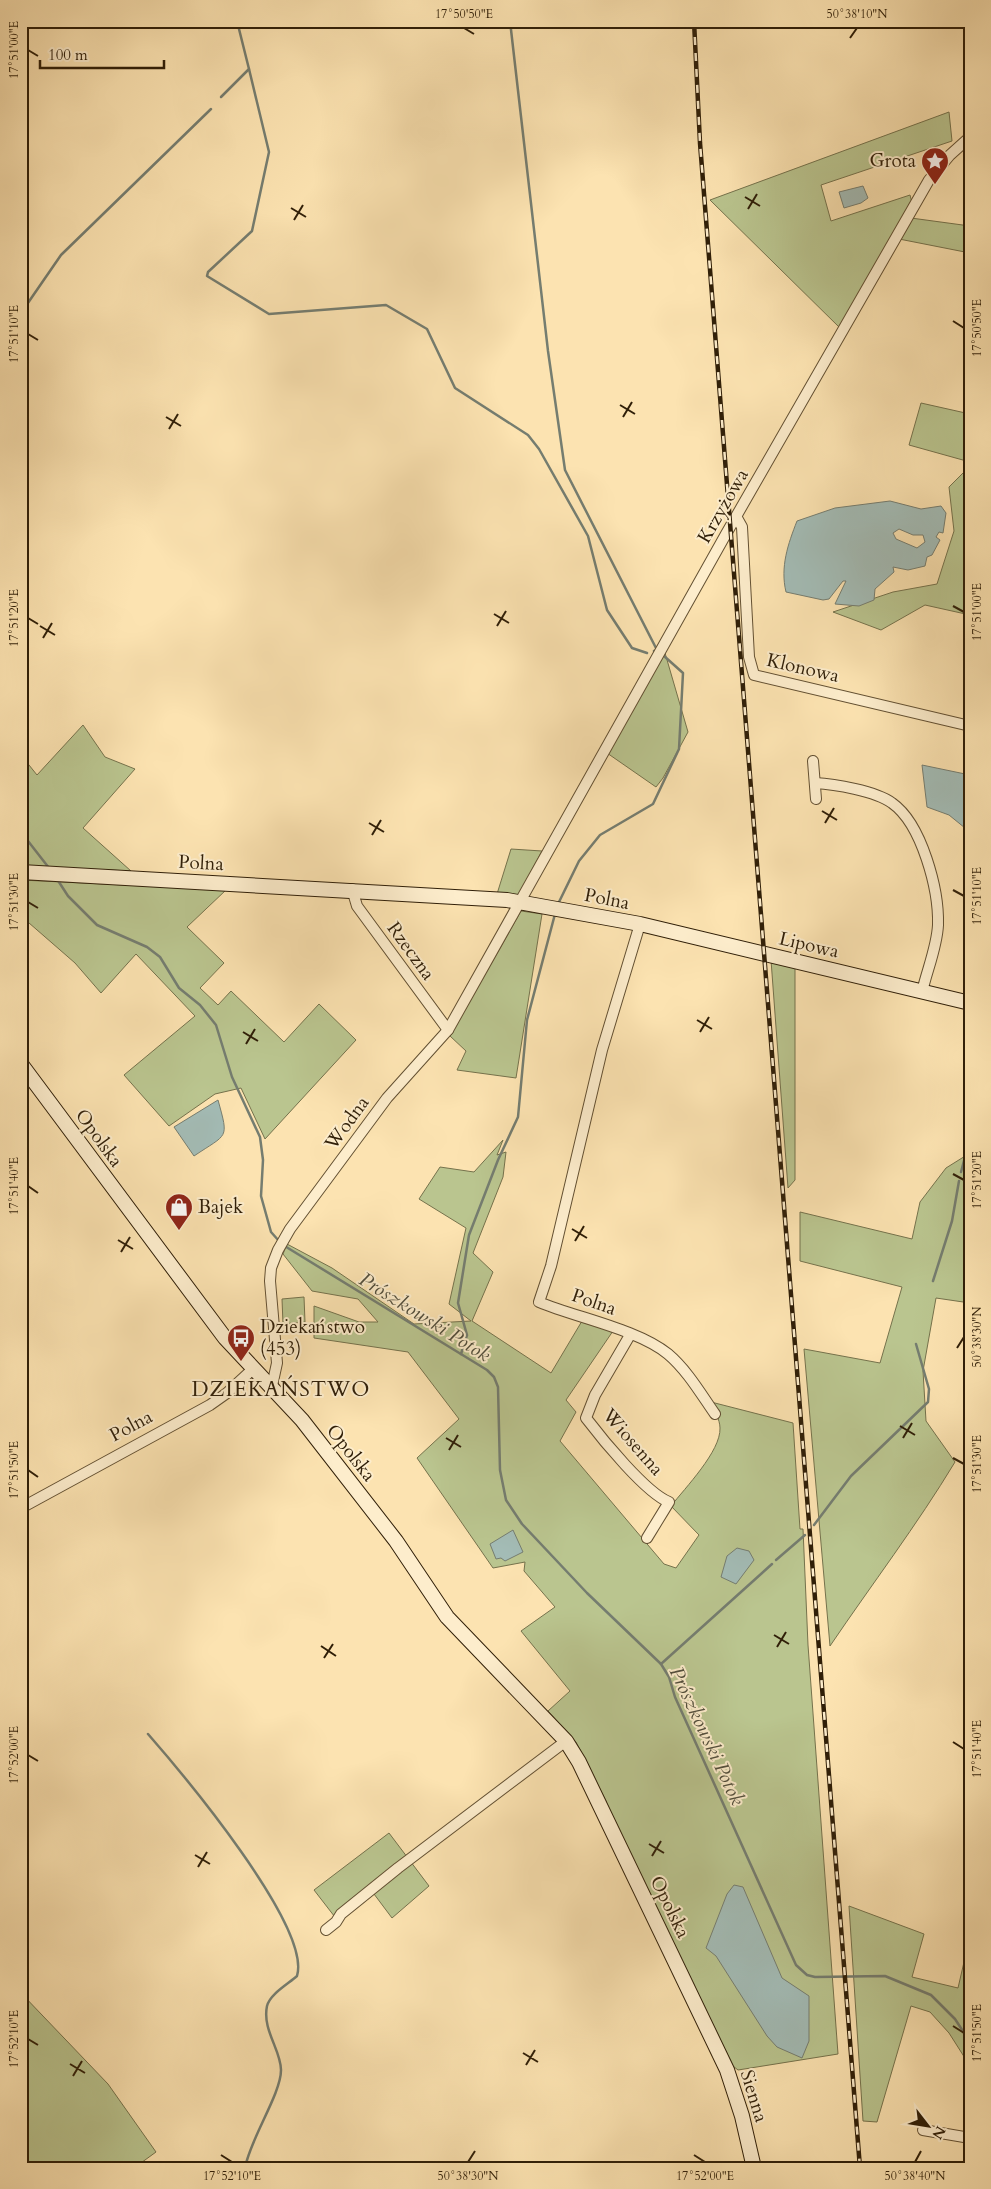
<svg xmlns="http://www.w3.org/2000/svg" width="991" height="2189" viewBox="0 0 991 2189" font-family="Cardo,serif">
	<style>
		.green { fill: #bac58f; stroke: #75724c }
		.water { fill: #a3bcb6; stroke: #757d70; fill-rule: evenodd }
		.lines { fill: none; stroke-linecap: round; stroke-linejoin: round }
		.stream { stroke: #757d70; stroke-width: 2.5 }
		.street-casing { stroke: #635032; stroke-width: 12 }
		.secondary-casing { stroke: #301f08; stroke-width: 16 }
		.street { stroke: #fdedcc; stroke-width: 10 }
		.secondary { stroke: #fdedcc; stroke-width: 14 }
		.rail-casing { stroke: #301f08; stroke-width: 4.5 }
		.rail { stroke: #fdedcc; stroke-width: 2.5; stroke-dasharray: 8; stroke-linecap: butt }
		.ticks { fill: none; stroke: #301f08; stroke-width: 2 }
		.labels { text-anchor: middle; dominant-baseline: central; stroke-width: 4; stroke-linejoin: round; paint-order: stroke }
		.poi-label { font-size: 19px; fill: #301f08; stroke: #fdedcc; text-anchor: start }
		.street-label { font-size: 19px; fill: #301f08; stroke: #fdedcc }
		.water-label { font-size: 20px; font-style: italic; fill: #524e3c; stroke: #fdedcc }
		.quarter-label { font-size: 21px; letter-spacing: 1px; fill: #301f08; stroke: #fdedcc }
		.neatline { fill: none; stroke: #301f08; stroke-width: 2 }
		.ticks-label { font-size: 12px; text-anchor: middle; fill: #301f08 }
	</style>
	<rect width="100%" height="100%" fill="#fce3b1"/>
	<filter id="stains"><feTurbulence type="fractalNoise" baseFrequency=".004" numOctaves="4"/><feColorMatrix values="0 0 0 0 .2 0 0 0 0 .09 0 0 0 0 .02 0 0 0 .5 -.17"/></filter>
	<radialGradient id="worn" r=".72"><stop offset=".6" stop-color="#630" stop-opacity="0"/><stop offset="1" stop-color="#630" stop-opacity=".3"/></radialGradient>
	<g class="green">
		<polygon points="949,112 952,141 821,185 831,221 910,195 912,203 840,328 710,200"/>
		<polygon points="911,218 970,226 970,253 899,239"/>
		<polygon points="921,403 970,414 970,462 909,445"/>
		<polygon points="970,466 970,615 925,605 881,630 833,612 893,592 937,584 954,531 949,487"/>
		<polygon points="665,653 688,732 663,778 656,787 607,753"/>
		<polygon points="83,725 105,757 135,769 83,828 131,871 21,866 21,755 37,775"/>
		<polygon points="511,849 542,851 518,896 497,894"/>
		<polygon points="21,880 226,890 187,927 224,963 200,988 218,1005 231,991 284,1042 319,1004 356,1040 265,1139 241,1088 215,1094 169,1126 124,1075 195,1016 136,954 101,993 75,963 21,916"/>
		<polygon points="521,911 542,914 516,1078 457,1070 466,1051 450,1036"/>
		<polygon points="771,960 795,968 795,1180 788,1188"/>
		<path d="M 503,1140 L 497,1155 L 506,1152 L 503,1177 L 473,1253 L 493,1272 L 472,1321 L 551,1373 L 582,1321 L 613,1331 L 566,1400 L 576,1412 L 560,1441 L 664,1564 L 676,1568 L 699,1535 L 671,1506 C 685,1488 721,1451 720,1428 C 720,1420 714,1409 711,1402 L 793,1423 L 800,1529 L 803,1529 L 808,1645 L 838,2054 L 738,2070 L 729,2063 L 614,1834 L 606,1801 L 576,1742 L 548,1711 L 570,1691 L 521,1631 L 555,1607 L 524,1571 L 525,1562 L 493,1568 L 417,1458 L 459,1419 L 408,1352 L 314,1338 L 314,1306 L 359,1322 L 378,1322 L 358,1299 L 312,1291 L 283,1254 L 287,1244 L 332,1268 L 414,1324 L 471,1321 L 449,1304 L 466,1228 L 419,1199 L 440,1167 L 474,1172 Z"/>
		<path d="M 970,1153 L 970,1303 L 936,1298 L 923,1371 L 926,1421 L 955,1462 C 917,1525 872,1584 830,1646 L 804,1349 L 880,1363 L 902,1287 L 800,1261 L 800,1212 L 912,1239 L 920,1202 L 946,1168 Z"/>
		<polygon points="304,1297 305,1322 283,1324 282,1299"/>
		<polygon points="389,1833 429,1886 392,1918 374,1894 338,1921 314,1890"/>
		<polygon points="849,1906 924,1934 912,1977 958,1988 964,1962 970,1965 970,2066 949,2033 930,2012 911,2006 877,2122 863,2121"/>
		<polygon points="21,1993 108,2084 156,2152 134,2168 21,2168"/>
	</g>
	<g class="water">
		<polygon points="863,186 868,198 861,203 844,208 839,192"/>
		<path d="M 890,501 L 921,509 L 941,506 L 946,513 L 943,533 L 939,532 L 936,537 L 940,540 L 932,555 L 927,557 L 925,566 L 908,570 L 893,567 L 894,572 L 875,589 L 874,600 L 859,606 L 835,604 L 846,581 L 843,581 L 829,599 L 823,600 L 786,592 C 780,567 788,544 797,521 L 835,508 ZM 899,529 L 913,535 L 923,535 L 925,542 L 917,548 L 896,539 L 893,533 Z"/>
		<polygon points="922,765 970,775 970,841 967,840 965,828 949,815 927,807"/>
		<path d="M 218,1100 C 229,1140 228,1133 194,1156 L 174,1127 Z"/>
		<polygon points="513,1530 523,1552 505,1561 501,1558 496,1559 490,1544"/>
		<polygon points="737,1548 749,1551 754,1560 736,1584 721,1577 727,1556"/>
		<polygon points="734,1885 743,1887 782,1978 809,1996 809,2041 802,2058 777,2047 767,2036 716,1956 706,1948 727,1894"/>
	</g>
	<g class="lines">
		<g class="stream">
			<polyline points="510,21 548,351 565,470 657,650 654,651"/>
			<polyline points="249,69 269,152 252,231 208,272 207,276 269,314 386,305 427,329 455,388 528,435 539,449 588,536 607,610 632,648 647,653"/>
			<polyline points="221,97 249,69 237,21"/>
			<polyline points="21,313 61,255 211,109"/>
			<polyline points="21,832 49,868"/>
			<polyline points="57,879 68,896 97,925 147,947 160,957 179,988 200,1005 216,1025 232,1077 260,1137 263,1160 261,1196 271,1232 279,1241"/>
			<polyline points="559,902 579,861 600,835 653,804 679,749 683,673 664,656"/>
			<polyline points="961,1172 970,1138"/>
			<polyline points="283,1245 487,1370 494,1377 498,1387 500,1470 506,1500 522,1524 587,1593 661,1664 669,1677 675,1697 796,1965 807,1975 815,1977 885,1976 931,1995 955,2019 970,2042"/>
			<polyline points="933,1281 952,1221 959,1181"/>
			<polyline points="461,1354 467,1335 458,1303 469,1235 498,1160 518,1117 527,1020 555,914"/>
			<polyline points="814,1525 851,1476 928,1402 929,1389 916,1344"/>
			<polyline points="776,1560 805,1535"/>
			<polyline points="661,1664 772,1564"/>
			<path d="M 148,1734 C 182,1773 312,1927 297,1976 C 288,1984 270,1994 267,2006 C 262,2030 281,2050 281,2070 C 281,2094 250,2139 245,2168"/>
		</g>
		<g class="street-casing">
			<g id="street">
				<polyline points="737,518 742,527 749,657 754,675 970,726"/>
				<polyline points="813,761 816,799"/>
				<path d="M 815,783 C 834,784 876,791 892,803 C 922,824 939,890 938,925 C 937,947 927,970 922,992"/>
				<polyline points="352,889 357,906 448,1030"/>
				<path d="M 640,924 L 602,1050 L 551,1266 L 539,1302 C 577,1318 637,1329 668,1354 C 687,1370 701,1394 715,1414"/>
				<path d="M 630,1335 L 595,1395 L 586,1418 C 602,1439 646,1493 669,1502 L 647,1538"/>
				<polyline points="272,1386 277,1363 270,1281 271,1268 278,1250 290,1229 387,1098 448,1030 726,534 929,180 950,155 970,137"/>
				<polyline points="21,1508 210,1405 227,1393 253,1369"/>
				<polyline points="326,1930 336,1922 341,1914 398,1868 566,1741"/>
				<polyline points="923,2130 970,2138"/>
			</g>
		</g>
		<g class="secondary-casing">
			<g id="secondary">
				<polyline points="21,872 507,900 640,924 970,1003"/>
				<polyline points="21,1064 225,1338 302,1420 396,1541 447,1617 566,1741 579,1762 727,2070 742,2116 754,2168"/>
			</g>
		</g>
		<use href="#street" class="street"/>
		<use href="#secondary" class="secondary"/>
		<g class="rail-casing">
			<polyline id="rail" points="694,21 700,143 860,2168"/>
		</g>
		<use href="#rail" class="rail"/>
	</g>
	<path class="ticks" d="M 464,28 L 474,34M 850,38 L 857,28M 28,50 L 38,56M 745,197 L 760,206M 291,208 L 306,217M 748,209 L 757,194M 294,220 L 303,205M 953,321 L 964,328M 28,334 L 38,340M 620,405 L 635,414M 166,417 L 181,426M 623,417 L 632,402M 169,429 L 178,414M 953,606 L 964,612M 494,614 L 509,623M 28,618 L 38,624M 40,626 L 55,635M 497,626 L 506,611M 43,638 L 52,623M 822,811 L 837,820M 369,823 L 384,832M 825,823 L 834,808M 372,835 L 381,820M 953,890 L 964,896M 28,902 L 38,908M 697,1020 L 712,1029M 243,1032 L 258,1041M 700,1032 L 709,1017M 246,1044 L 255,1029M 953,1174 L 964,1180M 28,1186 L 38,1193M 572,1229 L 587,1238M 118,1240 L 133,1249M 575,1241 L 584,1226M 121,1252 L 130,1237M 957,1348 L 964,1337M 900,1426 L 915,1435M 446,1438 L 461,1447M 903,1438 L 912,1423M 449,1450 L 458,1435M 953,1458 L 964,1464M 28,1470 L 38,1477M 774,1635 L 789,1644M 321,1646 L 336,1656M 777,1647 L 786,1632M 324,1658 L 333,1644M 953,1742 L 964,1749M 28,1755 L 38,1761M 649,1844 L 664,1853M 195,1855 L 210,1864M 652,1856 L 661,1841M 198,1867 L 207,1852M 953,2026 L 964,2033M 28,2039 L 38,2045M 523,2053 L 538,2062M 70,2064 L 85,2073M 526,2065 L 535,2050M 73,2076 L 82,2061M 221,2155 L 232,2162M 694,2155 L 705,2162M 468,2162 L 475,2151M 915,2162 L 921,2151"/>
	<defs>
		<g id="sight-pin" transform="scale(1.4375)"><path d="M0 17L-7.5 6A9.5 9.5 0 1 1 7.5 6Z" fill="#8f2418" stroke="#fdedcc"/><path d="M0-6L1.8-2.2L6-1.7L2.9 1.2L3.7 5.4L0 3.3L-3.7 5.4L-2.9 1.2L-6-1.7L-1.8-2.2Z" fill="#fff"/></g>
		<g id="shop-pin" transform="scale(1.4375)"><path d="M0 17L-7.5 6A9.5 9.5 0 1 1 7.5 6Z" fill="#8f2418" stroke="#fdedcc"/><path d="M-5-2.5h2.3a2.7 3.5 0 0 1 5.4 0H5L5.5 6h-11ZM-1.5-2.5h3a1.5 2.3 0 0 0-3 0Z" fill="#fff"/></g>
		<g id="bus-pin" transform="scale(1.4375)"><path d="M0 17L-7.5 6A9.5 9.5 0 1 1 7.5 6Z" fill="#8f2418" stroke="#fdedcc"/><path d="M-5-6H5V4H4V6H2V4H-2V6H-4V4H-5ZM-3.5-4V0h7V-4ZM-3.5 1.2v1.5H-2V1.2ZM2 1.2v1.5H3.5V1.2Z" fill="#fff"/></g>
	</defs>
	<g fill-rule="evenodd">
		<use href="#sight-pin" x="935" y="161"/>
		<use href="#shop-pin" x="179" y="1207"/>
		<use href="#bus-pin" x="241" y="1338"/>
	</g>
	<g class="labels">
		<g class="poi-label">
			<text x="916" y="161" text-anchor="end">Grota</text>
			<text x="198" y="1207">Bajek</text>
			<text x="260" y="1327">Dziekaństwo<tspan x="260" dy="22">(453)</tspan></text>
		</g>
		<g class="street-label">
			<text transform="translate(723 506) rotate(-60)">Krzyżowa</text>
			<text transform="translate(803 668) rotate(13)">Klonowa</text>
			<text transform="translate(201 863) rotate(3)">Polna</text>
			<text transform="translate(607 899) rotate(11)">Polna</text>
			<text transform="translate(809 945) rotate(13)">Lipowa</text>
			<text transform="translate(411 951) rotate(54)">Rzeczna</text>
			<text transform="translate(347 1123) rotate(-54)">Wodna</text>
			<text transform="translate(99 1138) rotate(54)">Opolska</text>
			<text transform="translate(594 1302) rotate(19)">Polna</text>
			<text transform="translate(131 1426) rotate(-28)">Polna</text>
			<text transform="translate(633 1442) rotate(49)">Wiosenna</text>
			<text transform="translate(351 1453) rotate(52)">Opolska</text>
			<text transform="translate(670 1907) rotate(64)">Opolska</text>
			<text transform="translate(754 2096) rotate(73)">Sienna</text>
		</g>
		<g class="water-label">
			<text transform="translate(425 1317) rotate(32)">Prószkowski Potok</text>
			<text transform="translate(707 1736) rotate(65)">Prószkowski Potok</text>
		</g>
		<g class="quarter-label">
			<text x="281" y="1389">DZIEKAŃSTWO</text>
		</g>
	</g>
	<rect width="991" height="2189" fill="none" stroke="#fce3b1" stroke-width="55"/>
	<g transform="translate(928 2126) rotate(121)" stroke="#fdedcc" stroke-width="4" paint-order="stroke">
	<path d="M0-4L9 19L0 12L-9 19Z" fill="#301f08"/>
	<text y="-8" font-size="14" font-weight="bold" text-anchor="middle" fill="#301f08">N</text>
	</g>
	<path d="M40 60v8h124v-8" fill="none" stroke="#301f08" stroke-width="2.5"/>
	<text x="48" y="60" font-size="15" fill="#301f08" stroke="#fdedcc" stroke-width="4" paint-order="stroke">100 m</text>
	<rect x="28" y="28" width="936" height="2134" class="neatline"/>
	<g class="ticks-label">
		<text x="464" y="18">17°50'50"E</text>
		<text x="857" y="18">50°38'10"N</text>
		<text transform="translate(14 50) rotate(-90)" y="4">17°51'00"E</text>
		<text transform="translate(977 328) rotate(-90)" y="4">17°50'50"E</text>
		<text transform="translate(14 334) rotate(-90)" y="4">17°51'10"E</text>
		<text transform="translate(977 612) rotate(-90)" y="4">17°51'00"E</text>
		<text transform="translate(14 618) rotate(-90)" y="4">17°51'20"E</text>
		<text transform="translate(977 896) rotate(-90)" y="4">17°51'10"E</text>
		<text transform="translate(14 902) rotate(-90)" y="4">17°51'30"E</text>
		<text transform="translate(977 1180) rotate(-90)" y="4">17°51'20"E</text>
		<text transform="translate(14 1186) rotate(-90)" y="4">17°51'40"E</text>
		<text transform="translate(977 1337) rotate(-90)" y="4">50°38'30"N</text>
		<text transform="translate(977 1464) rotate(-90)" y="4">17°51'30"E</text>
		<text transform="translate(14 1470) rotate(-90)" y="4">17°51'50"E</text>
		<text transform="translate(977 1749) rotate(-90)" y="4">17°51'40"E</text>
		<text transform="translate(14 1755) rotate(-90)" y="4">17°52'00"E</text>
		<text transform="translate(977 2033) rotate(-90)" y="4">17°51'50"E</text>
		<text transform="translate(14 2039) rotate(-90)" y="4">17°52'10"E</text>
		<text x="232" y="2180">17°52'10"E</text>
		<text x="468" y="2180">50°38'30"N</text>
		<text x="705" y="2180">17°52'00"E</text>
		<text x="915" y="2180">50°38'40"N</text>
	</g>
	<rect width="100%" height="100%" filter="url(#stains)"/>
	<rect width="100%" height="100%" fill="url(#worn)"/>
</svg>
